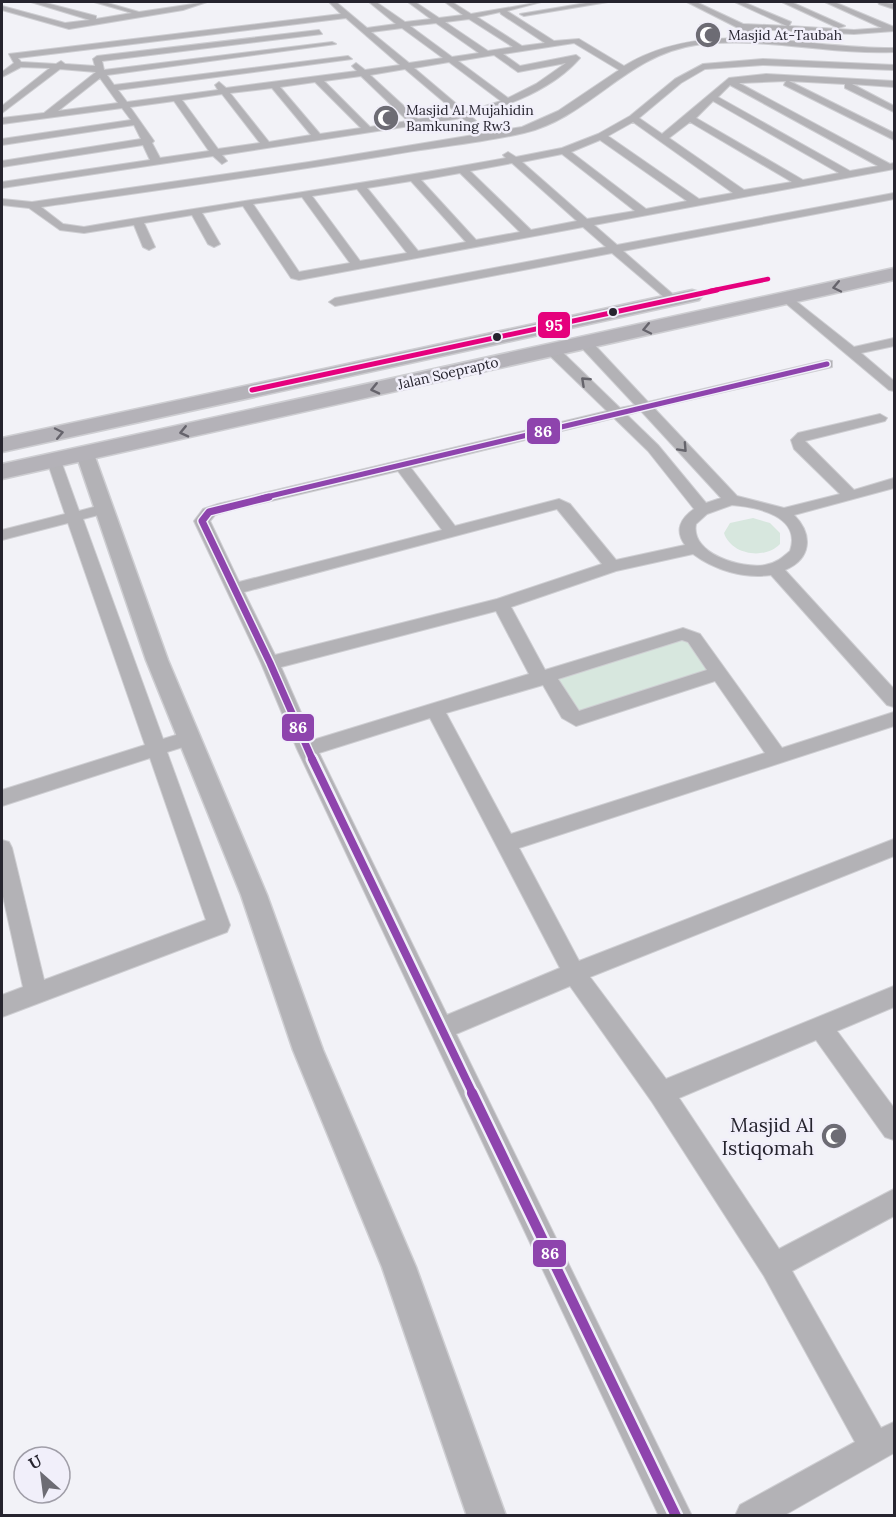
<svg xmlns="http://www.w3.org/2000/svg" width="896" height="1517" viewBox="0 0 896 1517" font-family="Lora,serif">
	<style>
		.green { fill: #d7e7de }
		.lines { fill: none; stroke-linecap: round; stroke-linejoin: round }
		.minor-casing { stroke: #ceced2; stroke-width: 2 }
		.tertiary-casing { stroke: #ceced2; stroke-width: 3 }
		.trunk-casing { stroke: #ceced2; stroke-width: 3 }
		.minor { fill: #b3b2b6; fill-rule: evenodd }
		.tertiary { fill: #b3b2b6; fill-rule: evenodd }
		.trunk { fill: #b4b2b8; fill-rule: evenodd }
		.bus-1-far1-casing { stroke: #f1effa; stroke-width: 7 }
		.bus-1-casing { stroke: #f1effa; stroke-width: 8 }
		.bus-2-far3-casing { stroke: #f1effa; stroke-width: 8 }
		.bus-2-far2-casing { stroke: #f1effa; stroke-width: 10 }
		.bus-2-far1-casing { stroke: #f1effa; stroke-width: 13 }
		.bus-2-casing { stroke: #f1effa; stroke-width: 15 }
		.bus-1-far1 { stroke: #e5007d; stroke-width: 4.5 }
		.bus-1 { stroke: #e5007d; stroke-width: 5 }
		.bus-2-far3 { stroke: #8e44ad; stroke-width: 5 }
		.bus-2-far2 { stroke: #8e44ad; stroke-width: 7 }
		.bus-2-far1 { stroke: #8e44ad; stroke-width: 8 }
		.bus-2 { stroke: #8e44ad; stroke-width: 10 }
		.oneway { stroke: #66646c }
		.oneway2 { stroke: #65646b }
		.bus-dot { fill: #26242e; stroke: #f1effa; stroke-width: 2 }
		.labels { text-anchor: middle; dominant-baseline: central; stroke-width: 5; stroke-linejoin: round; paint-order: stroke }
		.far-poi-label { font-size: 14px; fill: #26242e; stroke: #f1effa; text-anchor: start }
		.far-street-label { font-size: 14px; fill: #26242e; stroke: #f1effa }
		.near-poi-label { font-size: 20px; fill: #26242e; stroke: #f1effa; text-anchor: end }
		.line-badge { stroke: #f1effa; stroke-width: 2 }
		.badge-label { font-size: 16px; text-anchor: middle; font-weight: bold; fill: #fff }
	</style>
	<rect width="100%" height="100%" fill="#f2f2f7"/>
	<g class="green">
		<path d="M 753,518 L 770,523 L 780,533 L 780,544 C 765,560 731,555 724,533 L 730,523 Z"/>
		<polygon points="686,635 719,673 575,718 549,677"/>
	</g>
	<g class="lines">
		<g class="minor-casing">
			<g id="minor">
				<polygon points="31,2 42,2 96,16 96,19 132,13 94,2 104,2 139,12 207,2 183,10 69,29 2,10 2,6 65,23 90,20"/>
				<path d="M 329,2 L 336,2 L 367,28 L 396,24 L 369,2 L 376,2 L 405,22 L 431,19 L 408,2 L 415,2 L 439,18 L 463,15 L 445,2 L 452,2 L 471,14 L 541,2 L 507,11 L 554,41 L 579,39 L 624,66 C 706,16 805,49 894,48 L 894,52 C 828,55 762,36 696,45 C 626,55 589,118 524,133 C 481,143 435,147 390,155 C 274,174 158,190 41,207 L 63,224 L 84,227 C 224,203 366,184 506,158 L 503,155 L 508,152 L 516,157 L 562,148 L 598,134 L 630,116 L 675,79 L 703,64 L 763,59 L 894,65 L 894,70 L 763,65 L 705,69 L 681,83 L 639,118 L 662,134 L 729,78 L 766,74 L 894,81 L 894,87 L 852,84 L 894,106 L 894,112 L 845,88 L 845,84 L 789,81 L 894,133 L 894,140 L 784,85 L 786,81 L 739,83 L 890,164 L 894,163 L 894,169 L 594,225 L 617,245 L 894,193 L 894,199 L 623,251 L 676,297 L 676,303 L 672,304 L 612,253 L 335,306 L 329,302 L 335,298 L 606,247 L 583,227 L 299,280 L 291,278 L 243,206 L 202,213 L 220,244 L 214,247 L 208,244 L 192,215 L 144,223 L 155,247 L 149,250 L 143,247 L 134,225 L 84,233 L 60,230 L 29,208 L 2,205 L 2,199 L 32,202 L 309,162 L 522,127 L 558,111 L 619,70 L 574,43 L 503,54 L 520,66 L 576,55 L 580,58 C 553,89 510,105 471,116 L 476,121 L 471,124 L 462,118 L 222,155 L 227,161 L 222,164 L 213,156 L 2,188 L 2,182 L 150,160 L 143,145 L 2,167 L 2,161 L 141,139 L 134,125 L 2,145 L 2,139 L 131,120 L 122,108 L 2,124 L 2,118 L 44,113 L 96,72 L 60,69 L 2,113 L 2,106 L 50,68 L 21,67 L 2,77 L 2,72 L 14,63 L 9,54 L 341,14 ZM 500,12 L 501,14 L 545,43 L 522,46 L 477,17 ZM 346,18 L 400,65 L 365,70 L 356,63 L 352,66 L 357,71 L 226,88 L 219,82 L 215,85 L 218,90 L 127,102 L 118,90 L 352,59 L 348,56 L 114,85 L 107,75 L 336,44 L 332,42 L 104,70 L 102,61 L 322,34 L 319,30 L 97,56 L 93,59 L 95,66 L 65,64 L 61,61 L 56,64 L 21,62 L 18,58 ZM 469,19 L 513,47 L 488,51 L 445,22 ZM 436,23 L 479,53 L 452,57 L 410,26 ZM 402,28 L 443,58 L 409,63 L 371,32 ZM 494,55 L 518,72 L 566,63 L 536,84 L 508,98 L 458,61 ZM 449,62 L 501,101 L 466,112 L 414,68 ZM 405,69 L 457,113 L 418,119 L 370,75 ZM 361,76 L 408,121 L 370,127 L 324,81 ZM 100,78 L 118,103 L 58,111 ZM 315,82 L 361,128 L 320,134 L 280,87 ZM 730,85 L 878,166 L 850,171 L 718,97 ZM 272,88 L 311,135 L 269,142 L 230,93 ZM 222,94 L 260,143 L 218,149 L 182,100 ZM 174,101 L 209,151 L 160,158 L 152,143 L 154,141 L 130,107 ZM 713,101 L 839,173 L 803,180 L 696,118 ZM 633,122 L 733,193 L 699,199 L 608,136 ZM 690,122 L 792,182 L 744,190 L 669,138 ZM 600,140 L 687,201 L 646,209 L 571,152 ZM 562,154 L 635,211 L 587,219 L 522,162 ZM 512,163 L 577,221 L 531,230 L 470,171 ZM 460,173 L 520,232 L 476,240 L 421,180 ZM 411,181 L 466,242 L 418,251 L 367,188 ZM 357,189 L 407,253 L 360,261 L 312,196 ZM 302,197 L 350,263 L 299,272 L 253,204 Z"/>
				<polygon points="592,2 608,2 524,16 520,14"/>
				<polygon points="687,2 696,2 743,24 787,26 735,2 743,2 791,22 789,26 854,30 882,28 825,2 834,2 894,27 894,31 854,34 751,29 756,33 752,35"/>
				<polygon points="782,2 791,2 845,26 838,28"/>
				<polygon points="878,2 894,4 894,9 879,4"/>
				<polygon points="787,294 854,347 894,338 894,346 861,353 894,381 894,391 889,390 783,301 783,295"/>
				<path d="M 584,338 L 589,339 L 648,402 L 827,360 L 832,361 L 832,367 L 654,408 L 737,496 L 784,508 L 840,494 L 794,449 L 791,440 L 798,433 L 880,414 L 887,418 L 885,421 L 805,441 L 854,490 L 894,478 L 894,488 L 794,515 C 813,534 812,559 785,570 L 894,689 L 894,707 L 887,705 L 771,575 C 744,579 714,570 693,554 L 616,571 L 511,607 L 545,670 L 683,628 L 700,634 L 782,748 L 894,712 L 894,726 L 519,848 L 579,961 L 894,839 L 894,856 L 590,977 L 666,1079 L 894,986 L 894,1007 L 837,1031 L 894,1108 L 894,1140 L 885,1137 L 816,1040 L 679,1098 L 779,1249 L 894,1189 L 894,1216 L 792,1271 L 881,1428 L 894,1422 L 894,1453 L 783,1516 L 735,1516 L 740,1505 L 855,1442 L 764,1276 L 652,1102 L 570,986 L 456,1034 L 692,1516 L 659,1516 L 297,749 L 261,663 L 194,521 L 203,509 L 218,504 L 607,411 L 547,353 L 547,347 L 557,347 L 620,408 L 635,405 L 579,345 L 578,342 ZM 641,411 L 721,498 L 706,503 L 658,445 L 627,415 ZM 614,418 L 648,451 L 694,509 C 681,518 674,530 685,545 L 616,560 L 570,504 L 559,499 L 455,526 L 411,468 ZM 398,471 L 442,530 L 239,582 L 210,521 L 215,515 L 228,511 ZM 732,505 C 757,507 802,516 790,551 C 782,558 776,563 765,565 C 742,569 690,554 696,524 L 707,514 ZM 557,509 L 602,564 L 497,599 L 275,655 L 244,592 ZM 496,611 L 529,674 L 313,740 L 281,667 ZM 682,640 L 688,642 L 707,670 L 579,711 L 558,679 ZM 715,681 L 765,753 L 511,834 L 446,713 L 543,685 L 562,718 L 576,726 ZM 430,718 L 560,968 L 447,1015 L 319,753 Z"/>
				<polygon points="54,457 61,461 79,511 105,504 113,509 110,512 83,519 163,739 189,731 196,733 199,738 196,743 167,752 230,925 227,932 2,1017 2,995 23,987 2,892 2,840 9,842 12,848 44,980 206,920 150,758 2,806 2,790 145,745 68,523 2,540 2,530 65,514 47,461"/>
			</g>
		</g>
		<g class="tertiary-casing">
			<polygon id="tertiary" points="85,449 94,454 168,660 267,895 323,1050 416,1267 506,1516 467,1516 382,1267 293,1050 241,895 146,660 76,454"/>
		</g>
		<g class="trunk-casing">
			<g id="trunk">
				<polygon points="894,268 894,280 2,479 2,464"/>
				<polygon points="692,290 699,292 702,296 699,300 2,452 2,438"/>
			</g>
		</g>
		<use href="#minor" class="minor"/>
		<use href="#tertiary" class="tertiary"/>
		<use href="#trunk" class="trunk"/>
		<g class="bus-1-far1-casing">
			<polyline id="bus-1-far1" points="710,291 768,279"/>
		</g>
		<g class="bus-1-casing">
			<polyline id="bus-1" points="252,390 717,290"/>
		</g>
		<g class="bus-2-far3-casing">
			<polyline id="bus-2-far3" points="262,498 827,364"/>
		</g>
		<g class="bus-2-far2-casing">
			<polyline id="bus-2-far2" points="269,497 209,512 202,521 270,663 313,761"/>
		</g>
		<g class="bus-2-far1-casing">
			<polyline id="bus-2-far1" points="312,759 473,1094"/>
		</g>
		<g class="bus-2-casing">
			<polyline id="bus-2" points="472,1093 676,1516"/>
		</g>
		<use href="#bus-1-far1" class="bus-1-far1"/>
		<use href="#bus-1" class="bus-1"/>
		<use href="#bus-2-far3" class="bus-2-far3"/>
		<use href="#bus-2-far2" class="bus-2-far2"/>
		<use href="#bus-2-far1" class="bus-2-far1"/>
		<use href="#bus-2" class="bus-2"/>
	</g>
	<defs><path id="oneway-chevron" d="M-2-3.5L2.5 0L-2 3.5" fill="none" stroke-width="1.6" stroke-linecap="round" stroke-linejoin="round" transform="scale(1.5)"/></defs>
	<g class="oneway">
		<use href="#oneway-chevron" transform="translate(837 287) rotate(168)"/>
		<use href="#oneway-chevron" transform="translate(647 329) rotate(168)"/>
		<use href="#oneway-chevron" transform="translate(375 389) rotate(167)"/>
		<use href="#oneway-chevron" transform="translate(184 432) rotate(167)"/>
		<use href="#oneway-chevron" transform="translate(59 433) rotate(-12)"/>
	</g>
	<g class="oneway2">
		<use href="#oneway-chevron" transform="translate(585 381) rotate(-137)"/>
		<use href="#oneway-chevron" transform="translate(683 448) rotate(47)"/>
	</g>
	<defs>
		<g id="mosque-disc" transform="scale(1.35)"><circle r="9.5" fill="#6d6c74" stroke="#f1effa"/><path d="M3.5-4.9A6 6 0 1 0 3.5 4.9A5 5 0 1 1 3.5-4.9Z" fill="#fff"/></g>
	</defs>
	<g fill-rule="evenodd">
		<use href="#mosque-disc" x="708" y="35"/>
		<use href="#mosque-disc" x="386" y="118"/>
		<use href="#mosque-disc" x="834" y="1136"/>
	</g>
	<g class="bus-dot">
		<circle cx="613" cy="312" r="5"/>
		<circle cx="497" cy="337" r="5"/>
	</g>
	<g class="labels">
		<g class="far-poi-label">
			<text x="728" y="35">Masjid At-Taubah</text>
			<text x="406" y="110">Masjid Al Mujahidin<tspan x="406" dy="16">Bamkuning Rw3</tspan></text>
		</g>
		<g class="far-street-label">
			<text transform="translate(448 373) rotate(-13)">Jalan Soeprapto</text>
		</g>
		<g class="near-poi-label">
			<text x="814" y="1124">Masjid Al<tspan x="814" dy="23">Istiqomah</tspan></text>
		</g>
	</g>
	<g class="line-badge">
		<rect x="537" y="311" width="34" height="28" rx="6" fill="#e5007d"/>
		<rect x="526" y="417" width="35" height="28" rx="6" fill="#8e44ad"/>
		<rect x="281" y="713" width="34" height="29" rx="6" fill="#8e44ad"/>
		<rect x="532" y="1239" width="35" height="29" rx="6" fill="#8e44ad"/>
	</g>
	<g class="badge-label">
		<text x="554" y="331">95</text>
		<text x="543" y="437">86</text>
		<text x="298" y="733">86</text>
		<text x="550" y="1259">86</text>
	</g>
	<rect width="896" height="1517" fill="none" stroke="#26242e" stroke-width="6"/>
	<g transform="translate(42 1475) rotate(332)"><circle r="28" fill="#f1effa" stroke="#a09ea8" stroke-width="1.5"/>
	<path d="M0-4.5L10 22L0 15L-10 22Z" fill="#6d6c74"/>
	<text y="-9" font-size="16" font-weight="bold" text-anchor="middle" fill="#26242e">U</text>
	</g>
</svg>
